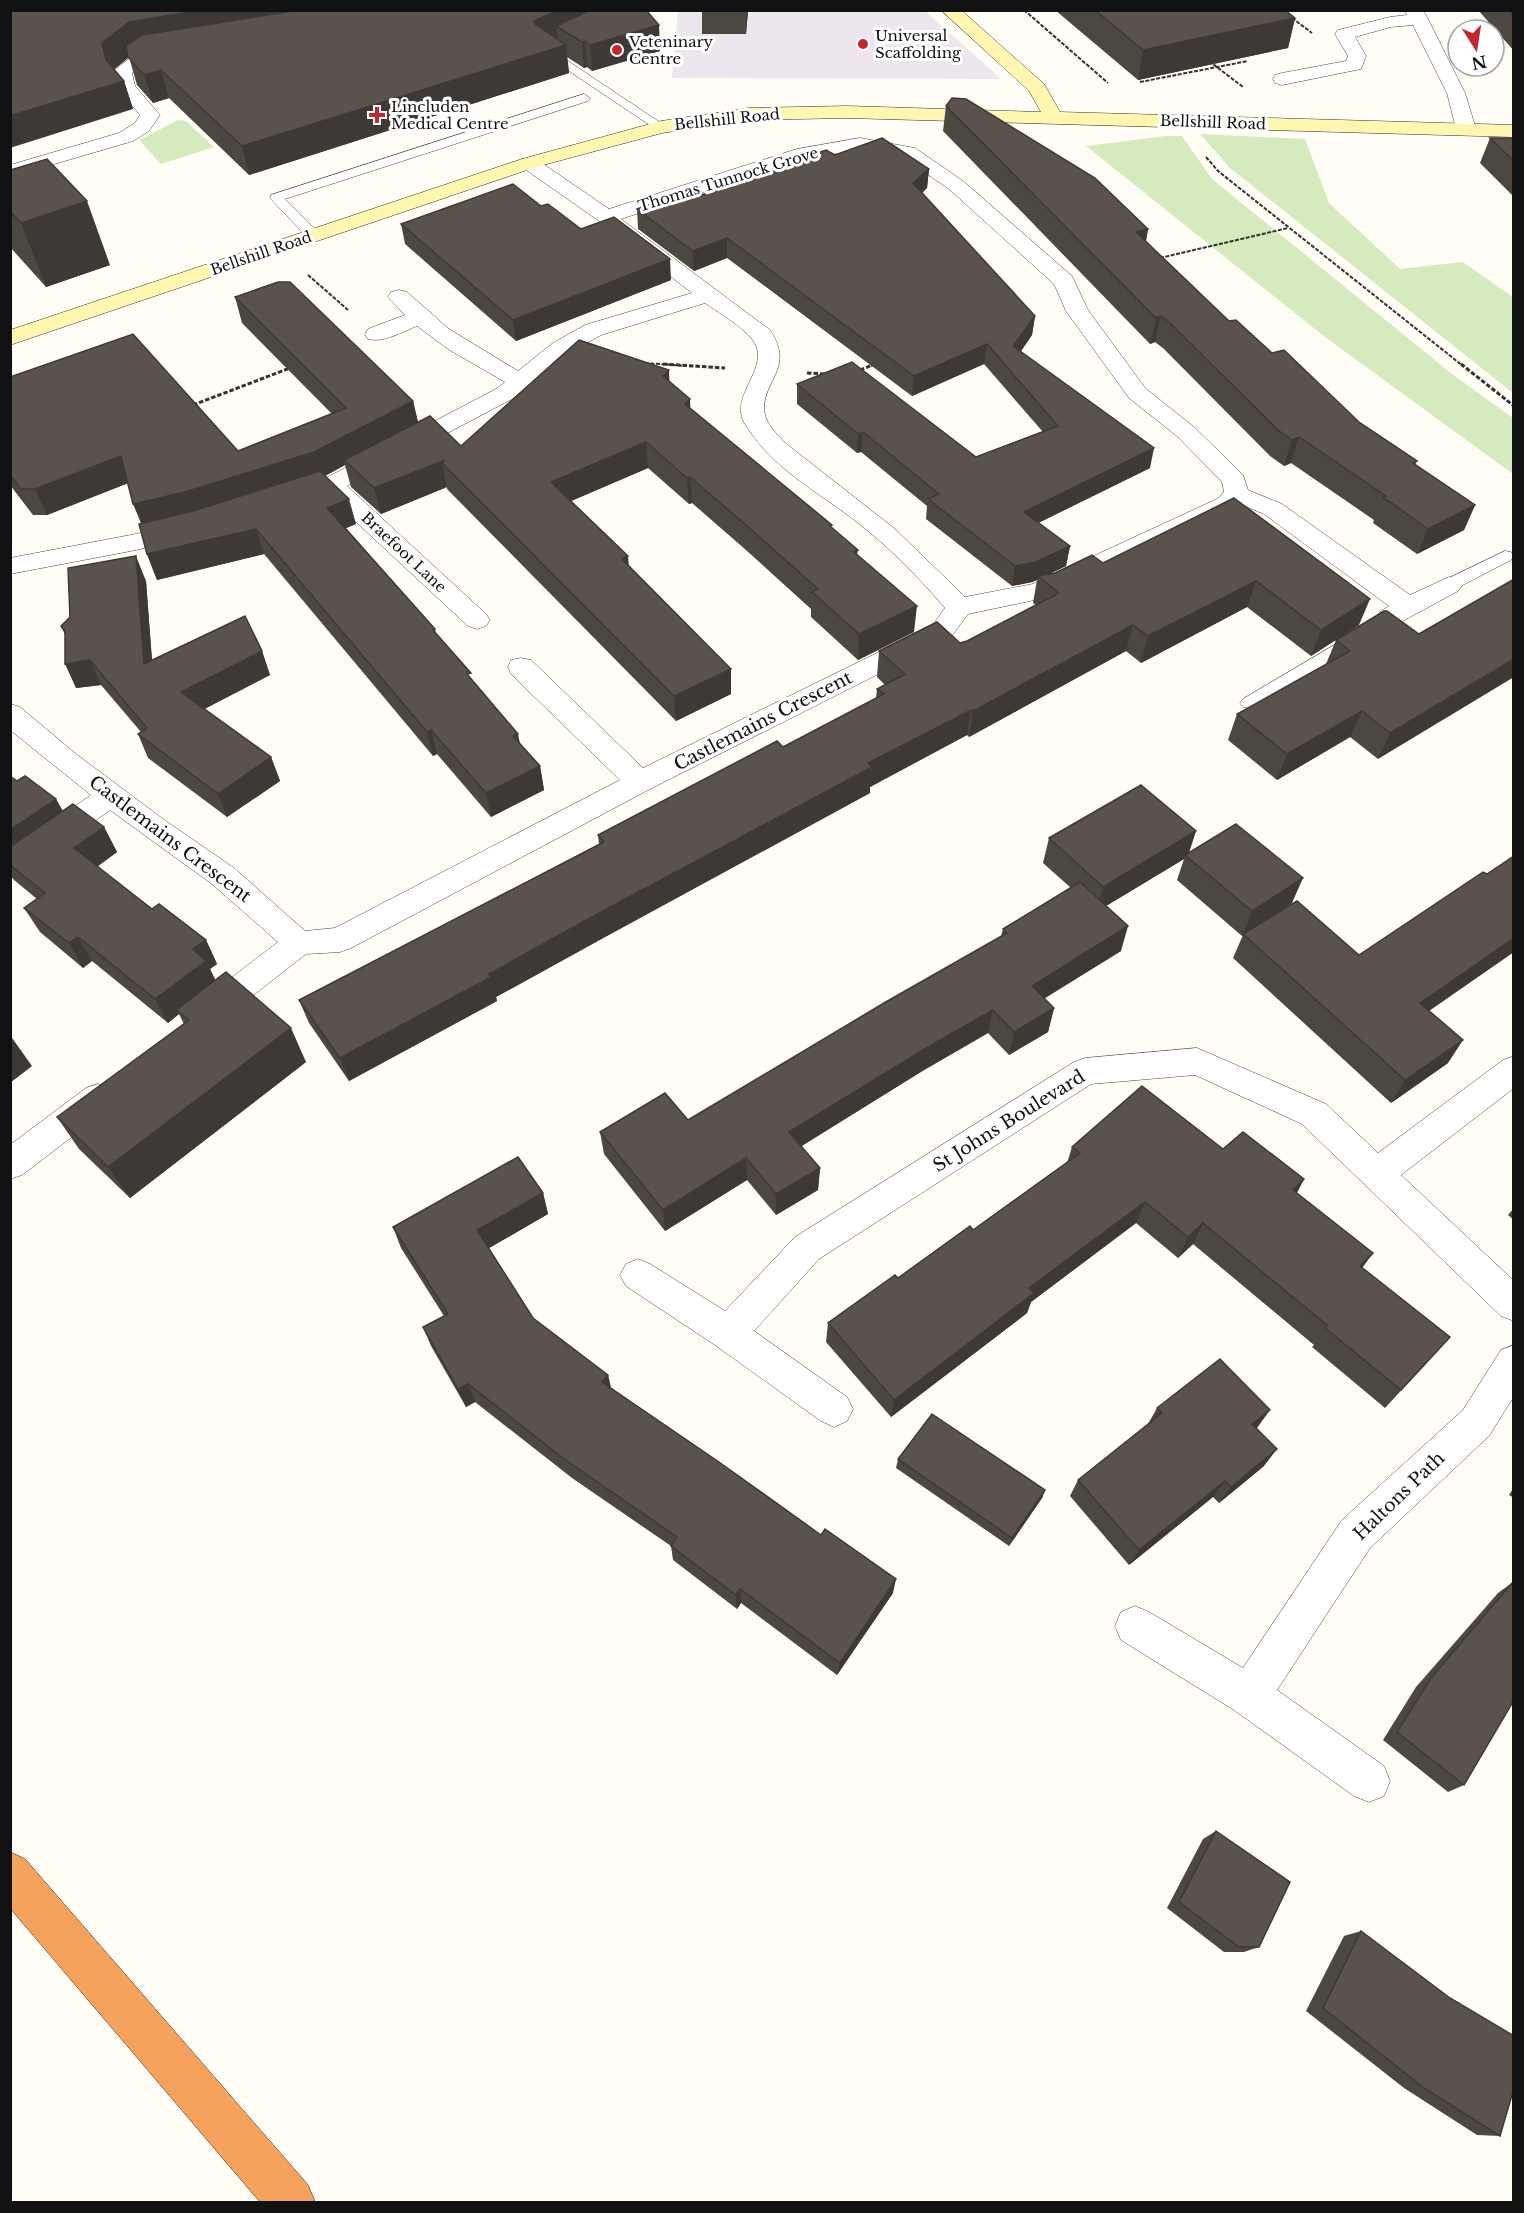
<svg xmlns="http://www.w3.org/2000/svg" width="1524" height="2213" viewBox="0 0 1524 2213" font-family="'Libre Baskerville',serif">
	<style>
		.industrial { fill: #eee6ef }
		.green { fill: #d5ebbd }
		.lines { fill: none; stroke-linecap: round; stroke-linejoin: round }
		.lane-casing { stroke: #444; stroke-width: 1 }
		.street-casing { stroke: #444; stroke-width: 1 }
		.secondary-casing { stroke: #333; stroke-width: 1 }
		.highway-casing { stroke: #222; stroke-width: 1 }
		.path-far1 { stroke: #333; stroke-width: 2; stroke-dasharray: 4 1.5; stroke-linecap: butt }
		.path { stroke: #333; stroke-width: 3; stroke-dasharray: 4.5 2; stroke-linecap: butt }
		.lane { fill: #fff; fill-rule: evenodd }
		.street { fill: #fff; fill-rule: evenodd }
		.secondary { fill: #fff6b0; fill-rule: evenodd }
		.highway { fill: #f5a25d; fill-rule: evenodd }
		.wall { fill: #4d4742 }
		.shaded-wall { fill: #3f3936 }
		.building { fill: #5a524d; stroke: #3f3936; stroke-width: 1.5 }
		.poi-dot { fill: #c4262e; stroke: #fff; stroke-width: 2 }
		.labels { text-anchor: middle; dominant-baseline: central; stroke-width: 6; stroke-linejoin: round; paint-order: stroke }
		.far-poi-label { font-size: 15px; fill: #111; stroke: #fff; text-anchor: start }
		.far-street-label { font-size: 15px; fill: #111; stroke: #fff }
		.street-label { font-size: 18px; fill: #111; stroke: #fff }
	</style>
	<rect width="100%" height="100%" fill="#fffdf5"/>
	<polygon class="industrial" points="924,10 1001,79 672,78 678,11"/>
	<g class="green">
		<polygon points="178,120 186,121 214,147 161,164 139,140"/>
		<polygon points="1200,134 1305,139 1329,203 1400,269 1463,262 1513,297 1513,393 1230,168"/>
		<polygon points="1166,136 1182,136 1212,179 1452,374 1513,418 1513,474 1325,337 1086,146"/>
	</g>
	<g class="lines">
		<g class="lane-casing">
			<g id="lane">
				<polygon points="546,47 550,49 667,127 661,131 657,130 542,53 542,49"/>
				<polygon points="584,94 590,98 588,101 285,199 318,232 320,235 318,238 308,238 270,198 271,195"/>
				<polygon points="1505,551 1511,552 1513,556 1511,560 1455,589 1443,589 1441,585 1443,581"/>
				<polygon points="1353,634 1359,636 1361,640 1359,644 1255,707 1243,707 1240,703 1243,699"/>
			</g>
		</g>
		<g class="street-casing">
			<g id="street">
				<polygon points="1405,10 1423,10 1428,19 1465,93 1476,129 1473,133 1459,133 1456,129 1447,93 1413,25 1391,27 1355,37 1366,56 1361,69 1282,85 1275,83 1273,79 1275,75 1282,73 1346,61 1348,56 1335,34 1338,30 1390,17 1407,15"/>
				<polygon points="172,46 179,48 181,52 179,56 150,61 132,73 135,86 160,115 149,131 133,141 10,177 10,165 119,133 135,123 140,115 117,87 113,71 138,52"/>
				<path d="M 860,138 L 915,148 L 963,181 L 1072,276 L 1088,310 L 1145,388 L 1194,427 L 1243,475 L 1248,490 L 1282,504 L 1410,595 L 1449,577 L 1458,579 L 1462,585 L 1458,591 L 1399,623 L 1390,626 L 1381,623 L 1377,617 L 1381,611 L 1389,606 L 1264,514 L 1240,504 L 1235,509 L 1049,597 L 968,614 L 950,638 L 650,789 L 351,948 L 340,952 L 306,954 L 219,1022 L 208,1026 L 197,1022 L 192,1013 L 197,1004 L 278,942 L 212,884 L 110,810 L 20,875 L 10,878 L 10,851 L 91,795 L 10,730 L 10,704 L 20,707 L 76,754 L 163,819 L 234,868 L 305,931 L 335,928 L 620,780 L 511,674 L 508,667 L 511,660 L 521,658 L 531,660 L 643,768 L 932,626 L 945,608 C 916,574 884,542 849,516 C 817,492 778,470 754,437 C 749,430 742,422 741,413 C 738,388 771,363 752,339 C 743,327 718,312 705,303 L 601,335 L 569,353 L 512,399 L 347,486 L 486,614 L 490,620 L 486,626 L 477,629 L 468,626 L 327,495 L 292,506 L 283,503 L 280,498 L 283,493 L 322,480 L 496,389 L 505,382 L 448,349 L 417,326 C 402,332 384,343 368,339 L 365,334 L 368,329 L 405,315 L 388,297 L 391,292 L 399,290 L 407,292 L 449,329 L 518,371 L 553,343 L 585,325 L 692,293 L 599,221 L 522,167 L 519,163 L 522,159 L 536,159 L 609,209 L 797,149 ZM 860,150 L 902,157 L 949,189 L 1054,284 L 1066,311 L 1129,398 L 1178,437 L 1222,482 L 1224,492 L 1217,499 L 1033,584 L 965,597 L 895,529 L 784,442 C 777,434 768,426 765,415 C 758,383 797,370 770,330 L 621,219 L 807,158 Z"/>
				<polygon points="188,521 197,523 201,529 197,535 136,550 10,574 10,558 136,534"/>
				<polygon points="1197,1048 1326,1104 1378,1153 1503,1060 1514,1056 1514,1088 1401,1175 1514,1281 1514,1321 1501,1316 1302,1124 1195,1075 1091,1084 819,1259 754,1331 847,1397 853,1409 847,1421 834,1427 821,1421 715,1345 626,1286 620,1275 626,1264 638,1259 650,1264 725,1311 795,1237 1074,1062 1085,1058"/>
				<polygon points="98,1084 110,1088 114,1098 110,1108 22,1175 10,1179 10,1145 86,1088"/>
				<polygon points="1514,1345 1514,1396 1489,1436 1370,1548 1277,1690 1384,1766 1390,1781 1384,1796 1369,1802 1354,1796 1234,1710 1121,1640 1115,1626 1121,1612 1135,1606 1149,1612 1243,1668 1342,1520 1463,1410 1501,1350"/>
			</g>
		</g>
		<g class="secondary-casing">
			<polygon id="secondary" points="941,10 961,10 1044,84 1060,112 1514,125 1514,137 847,118 749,120 662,133 536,167 10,345 10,330 522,159 661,121 749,108 847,106 1041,112 1029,91"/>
		</g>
		<g class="highway-casing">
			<polygon id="highway" points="10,1852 25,1859 308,2185 315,2202 260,2202 10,1908"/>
		</g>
		<g class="path-far1">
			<polyline points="1024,10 1108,83"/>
			<polyline points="1292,18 1312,33"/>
			<polyline points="1209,61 1243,87"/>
			<polyline points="1140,82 1248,61"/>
			<polyline points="1206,157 1218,171 1463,366"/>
			<polyline points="1160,258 1288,228"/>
			<polyline points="308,275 348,310"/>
			<polyline points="645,363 687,366"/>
			<polyline points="871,366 875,364"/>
		</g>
		<g class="path">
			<polyline points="663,364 725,368"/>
			<polyline points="1461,364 1514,406"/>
			<polyline points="860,370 875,364"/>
			<polyline points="807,373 826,374"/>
			<polyline points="193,405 290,368"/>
		</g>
		<use href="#lane" class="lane"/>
		<use href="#street" class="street"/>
		<use href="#secondary" class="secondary"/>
		<use href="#highway" class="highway"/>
	</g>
	<g class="wall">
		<polygon points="10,10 646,10 660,51 592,71 587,67 584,68 567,57 569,73 249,175 169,98 153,103 137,85 129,57 114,69 124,81 133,109"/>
		<polygon points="702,10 748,10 746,34 702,34"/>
		<polygon points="1055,10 1285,10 1295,18 1288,48 1138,80"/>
		<polygon points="1478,10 1514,10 1514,51"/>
		<polygon points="946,106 1148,229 1146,242 1229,321 1359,422 1417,461 1415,465 1475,505 1464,530 1417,554 1373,523 1374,520 1291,463 1284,466 1270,456 1164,349 1155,342 1150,344 943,131"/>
		<polygon points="1490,138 1514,138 1514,197 1480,163"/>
		<polygon points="835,155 929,169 927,188 922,193 1035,316 1032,335 1021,351 1150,468 1038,523 1070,546 1066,566 1050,574 1103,563 1234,498 1359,625 1311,656 1247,607 1141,663 1126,651 969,737 967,735 870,787 870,793 605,937 496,997 497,1001 349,1081 309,1023 299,1000 599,844 598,835 783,747 876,698 877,689 885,685 877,677 879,651 960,643 967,641 1036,605 1033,603 1037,580 1032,582 1012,586 926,519 927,506 861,452 857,453 797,404 797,384 976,457 1043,432 984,364 912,396 727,258 694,271 638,229 637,209 693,198"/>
		<polygon points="10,170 110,265 46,287 10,247"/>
		<polygon points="541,206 581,229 671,280 516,341 405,244 401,224"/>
		<polygon points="235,297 413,401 418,422 461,446 670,382 690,408 858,550 857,555 914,632 858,660 811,617 811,609 746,550 692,503 689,504 648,468 571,501 629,566 731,694 676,721 447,489 447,487 381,514 351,487 345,465 325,476 356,524 346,528 435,629 436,634 520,744 540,766 544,790 491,817 437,754 433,756 264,554 157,580 147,554 141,523 128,483 47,515 33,515 10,485 10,377 238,451 332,414 242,323"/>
		<polygon points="1514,579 1378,759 1350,737 1277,780 1228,740 1237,714 1326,664 1336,640 1419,634"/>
		<polygon points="146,581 152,660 262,651 270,675 204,709 271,757 280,781 227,817 148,758 138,734 141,732 101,685 76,688 65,635 61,626"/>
		<polygon points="10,776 17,781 56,799 63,811 104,827 117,852 97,867 152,909 206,940 217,964 210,969 215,980 306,1062 130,1198 79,1149 57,1117 184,1024 179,1014 168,1023 92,961 83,968 40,932 24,908 37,899 14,880 10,875"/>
		<polygon points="1196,831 1189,853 1292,903 1261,923 1359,955 1429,1011 1448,1063 1391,1103 1233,958 1243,935 1242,936 1177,880 1184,859 1106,906 1121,951 1044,998 1054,1008 1048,1032 1009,1055 988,1033 924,1070 801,1146 820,1168 818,1190 776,1215 747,1180 665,1231 604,1154 600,1132 688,1120 1001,936 1003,929 1071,888 1043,863 1049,838"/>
		<polygon points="1072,1147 1223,1149 1304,1179 1297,1193 1373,1253 1362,1268 1433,1356 1385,1408 1312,1347 1314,1345 1193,1244 1178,1258 1136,1223 1031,1302 1027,1313 891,1417 826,1342 828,1323 973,1230 1067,1163"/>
		<polygon points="543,1193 548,1214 489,1248 533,1318 608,1375 611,1388 893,1593 837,1675 741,1603 737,1609 673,1560 671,1546 572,1478 475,1402 466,1407 431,1346 423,1327 444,1316 401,1248 393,1227"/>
		<polygon points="1514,1208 1514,1220 1508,1215"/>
		<polygon points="1157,1408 1257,1428 1264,1466 1219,1503 1213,1497 1129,1565 1070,1496 1078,1480 1148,1424"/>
		<polygon points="898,1459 1045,1490 1042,1498 1009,1546 896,1468"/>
		<polygon points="1514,1487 1514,1498 1509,1495"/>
		<polygon points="1513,1582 1464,1785 1448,1792 1383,1740 1416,1687 1498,1593"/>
		<polygon points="1216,1831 1259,1947 1244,1952 1224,1952 1167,1908 1203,1839"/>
		<polygon points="1361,1931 1500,2136 1477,2135 1404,2088 1306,2011 1344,1936"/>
	</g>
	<g class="shaded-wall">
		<polygon points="203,10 369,10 138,50 111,72 124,81 133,109 10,148 10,116 106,60 102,43 129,22"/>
		<polygon points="559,10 625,10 556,26 558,40 537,49 534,21"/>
		<polygon points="746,10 748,10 746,34"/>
		<polygon points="1295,18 1288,48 1138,80 1143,50"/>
		<polygon points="659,25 660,51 592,71 590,45"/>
		<polygon points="585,41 587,67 584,68 582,42"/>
		<polygon points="566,45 569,73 249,175 242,146"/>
		<polygon points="161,70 169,98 153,103 144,75"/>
		<polygon points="929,169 927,188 911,203 913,183"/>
		<polygon points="87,201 110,265 46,287 21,223"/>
		<polygon points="1148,229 1143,255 1136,232"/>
		<polygon points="727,238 727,258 694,271 693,251"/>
		<polygon points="670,259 671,280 516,341 513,320"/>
		<polygon points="1035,316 1032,335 1011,366 1013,346"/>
		<polygon points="1161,316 1155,342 1150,344 1156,318"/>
		<polygon points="987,344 984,364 912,396 914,376"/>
		<polygon points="669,370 670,396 663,376"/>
		<polygon points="690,399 691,425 685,404"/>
		<polygon points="413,401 419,427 344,460 345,465 321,478 144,530 133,504"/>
		<polygon points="863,432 861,452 857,453 858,434"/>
		<polygon points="1299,437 1291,463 1284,466 1292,440"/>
		<polygon points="646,442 648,468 555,508 551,482"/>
		<polygon points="1154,448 1150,468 1020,532 1024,512"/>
		<polygon points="121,456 131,482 47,515 35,489"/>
		<polygon points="445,460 442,463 447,487 381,514 374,488"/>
		<polygon points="690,477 692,503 689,504 687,478"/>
		<polygon points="349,499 356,524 334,533 327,508"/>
		<polygon points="1475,505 1464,530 1417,554 1428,529"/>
		<polygon points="256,529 264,554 157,580 147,554"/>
		<polygon points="1070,546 1066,566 1040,578 1038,576 1037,580 1032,582 1012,586 1015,566"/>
		<polygon points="136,556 146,581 154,688 144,664"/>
		<polygon points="628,556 630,582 622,559"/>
		<polygon points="1256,581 1247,607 1141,663 1148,636"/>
		<polygon points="1370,599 1359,625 1311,656 1321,630"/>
		<polygon points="917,606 914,632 858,660 859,634"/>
		<polygon points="1133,625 1126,651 969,737 973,711"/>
		<polygon points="262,651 270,675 191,716 181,692"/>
		<polygon points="1514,659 1514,677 1378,759 1390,733"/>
		<polygon points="90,660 101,685 76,688 65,664"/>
		<polygon points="731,669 731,694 676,721 674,696"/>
		<polygon points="971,710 967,735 870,787 870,793 605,937 496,997 497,1001 349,1081 340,1058 868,763"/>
		<polygon points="1362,711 1350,737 1277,780 1287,754"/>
		<polygon points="431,730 437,754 433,756 427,732"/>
		<polygon points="518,734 523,758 513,736"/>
		<polygon points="271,757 280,781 227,817 218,794"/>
		<polygon points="540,766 544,790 491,817 486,793"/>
		<polygon points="56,799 63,812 10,848 10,830"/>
		<polygon points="104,827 117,852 88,873 74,848"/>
		<polygon points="1196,831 1187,857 1185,855 1184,859 1096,912 1103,887"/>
		<polygon points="1303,878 1292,903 1242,936 1252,911"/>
		<polygon points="1128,926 1121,951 1026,1010 1032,986"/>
		<polygon points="78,937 92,961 83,968 69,943"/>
		<polygon points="1514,938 1514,952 1406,1027 1420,1003"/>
		<polygon points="206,940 217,964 210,969 218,985 176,1010 179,1014 168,1023 155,999 193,949"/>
		<polygon points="1054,1008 1048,1032 1009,1055 1014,1032"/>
		<polygon points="993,1010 988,1033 924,1070 789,1154 789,1132 928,1047"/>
		<polygon points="291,1028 306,1062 130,1198 108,1167"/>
		<polygon points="10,1035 32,1066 10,1083"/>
		<polygon points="1463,1040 1448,1063 1391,1103 1405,1080"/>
		<polygon points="746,1158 747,1180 665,1231 663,1210"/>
		<polygon points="820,1168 818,1190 776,1215 776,1194"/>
		<polygon points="1304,1179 1292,1201 1293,1190"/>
		<polygon points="543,1193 548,1214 484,1251 477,1230"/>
		<polygon points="1145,1202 1136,1223 1031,1302 1027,1313 891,1417 894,1400 1029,1288"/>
		<polygon points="1203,1223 1193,1244 1178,1258 1188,1237"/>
		<polygon points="1373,1253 1358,1273 1360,1266"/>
		<polygon points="608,1375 612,1393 602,1382"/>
		<polygon points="468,1384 475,1402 466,1407 458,1389"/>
		<polygon points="1270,1410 1257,1428 1240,1441 1252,1424"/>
		<polygon points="1277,1449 1264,1466 1219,1503 1231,1487"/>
		<polygon points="1225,1481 1213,1497 1129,1565 1139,1550"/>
		<polygon points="1045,1490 1042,1498 1009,1546 1012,1538"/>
		<polygon points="896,1579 893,1593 837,1675 840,1663"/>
		<polygon points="740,1589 741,1603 737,1609 736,1595"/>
	</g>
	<g class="building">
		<polygon points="10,10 203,10 129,22 102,43 106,60 124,81 10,116"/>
		<polygon points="300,10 559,10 534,21 535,24 566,45 242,146 161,70 144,75 128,57 126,46 142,35"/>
		<polygon points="590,10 646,10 659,25 590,45 585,41 582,42 556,26"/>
		<polygon points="1095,10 1285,10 1295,18 1143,50"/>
		<polygon points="1509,10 1514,10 1514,16"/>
		<polygon points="952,98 966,99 1095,178 1148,229 1136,232 1229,321 1236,320 1272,353 1284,350 1359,422 1417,461 1413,463 1475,505 1428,529 1383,497 1386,496 1299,437 1292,440 1278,430 1170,323 1161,316 1156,318 946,106"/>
		<polygon points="882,138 929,169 913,183 1035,316 1013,346 1154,448 1024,512 1070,546 1036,562 1015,566 928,499 939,494 863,432 858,434 797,384 852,362 976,457 1058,426 987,344 914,376 727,238 693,251 637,209 684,192 693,198 826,150 835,155"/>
		<polygon points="1490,138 1514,138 1514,161"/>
		<polygon points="47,159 87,201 21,223 10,211 10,170"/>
		<polygon points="513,184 541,206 548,204 581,229 614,217 670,259 513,320 401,224"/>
		<polygon points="278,282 290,282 413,401 314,452 185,492 133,504 121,456 35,489 21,489 10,475 10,377 133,334 238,451 346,408 235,297"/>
		<polygon points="579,340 669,370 663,376 690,399 685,404 832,525 830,526 858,550 854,552 917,606 859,634 812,592 818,589 745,524 690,477 687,478 646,442 551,482 628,556 622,559 731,669 674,696 442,463 445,460 374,488 344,460 430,416 461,446"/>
		<polygon points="320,471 349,499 327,508 435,629 433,630 471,673 467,674 518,734 513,736 540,766 486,793 431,730 427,732 256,529 147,554 139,524 193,511"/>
		<polygon points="1234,498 1370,599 1321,630 1256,581 1148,636 1133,625 973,711 971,710 868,763 872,767 601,912 489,974 491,977 340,1058 299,1000 604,842 598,835 777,741 783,747 884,694 877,689 905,674 879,651 937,622 960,643 967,641 1059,593 1038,576 1055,573 1092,555 1103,563"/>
		<polygon points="136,556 144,664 245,616 262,651 181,692 271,757 218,794 138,734 147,728 90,660 65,664 65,631 61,626 70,617 68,568"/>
		<polygon points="1514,579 1514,659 1390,733 1362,711 1287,754 1237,714 1350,651 1336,640 1384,611 1387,611 1419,634"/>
		<polygon points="10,776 17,781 25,776 56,799 10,830"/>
		<polygon points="1141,785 1196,831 1103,887 1049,838"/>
		<polygon points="73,804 104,827 74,848 152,909 159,904 206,940 193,949 206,961 155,999 78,937 69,943 24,908 45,893 10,865 10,847"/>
		<polygon points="1236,824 1303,878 1252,911 1185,855"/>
		<polygon points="1514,856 1514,938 1420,1003 1463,1040 1405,1080 1243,934 1297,901 1359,955 1483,872 1487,874"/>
		<polygon points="1080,882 1128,926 1032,986 1054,1008 1014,1032 993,1010 928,1047 789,1132 820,1168 776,1194 746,1158 663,1210 600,1132 665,1093 688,1120 884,1003 1007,933 1003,929"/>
		<polygon points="226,972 291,1028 108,1167 57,1117 189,1020 176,1010"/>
		<polygon points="1142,1086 1223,1149 1243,1132 1304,1179 1293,1190 1373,1253 1360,1266 1450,1337 1401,1390 1325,1328 1328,1326 1203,1223 1188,1237 1145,1202 1029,1288 1034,1293 894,1400 828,1323 895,1275 898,1278 970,1226 973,1230 1080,1153 1072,1147"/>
		<polygon points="518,1157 543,1193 477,1230 533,1318 608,1375 602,1382 719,1462 821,1535 825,1529 896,1579 840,1663 740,1589 736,1595 671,1546 677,1537 567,1461 468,1384 458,1389 423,1327 448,1314 393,1227"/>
		<polygon points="1220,1359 1270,1410 1252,1424 1277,1449 1231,1487 1225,1481 1139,1550 1078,1480 1162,1413 1157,1408"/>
		<polygon points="932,1414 1045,1490 1012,1538 898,1459"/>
		<polygon points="1513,1582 1514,1700 1464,1785 1397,1732 1431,1678"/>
		<polygon points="1216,1831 1290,1882 1259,1947 1239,1947 1179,1902"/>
		<polygon points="1361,1931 1450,1998 1514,2036 1514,2088 1500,2136 1424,2088 1323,2008"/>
	</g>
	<g class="poi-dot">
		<circle cx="863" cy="44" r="6"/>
		<circle cx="617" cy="50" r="6"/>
		<path d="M374 106h6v6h6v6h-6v6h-6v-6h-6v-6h6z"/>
	</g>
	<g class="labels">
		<g class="far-poi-label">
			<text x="875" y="35">Universal<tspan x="875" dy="17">Scaffolding</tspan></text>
			<text x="629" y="41">Veteninary<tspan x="629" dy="17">Centre</tspan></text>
			<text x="391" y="106">Lincluden<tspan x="391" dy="17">Medical Centre</tspan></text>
		</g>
		<g class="far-street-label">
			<text transform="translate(727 119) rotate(-6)">Bellshill Road</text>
			<text transform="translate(1213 122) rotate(2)">Bellshill Road</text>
			<text transform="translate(728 179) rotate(-17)">Thomas Tunnock Grove</text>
			<text transform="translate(261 253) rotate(-19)">Bellshill Road</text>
			<text transform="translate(404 552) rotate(43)">Braefoot Lane</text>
		</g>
		<g class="street-label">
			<text transform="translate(763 721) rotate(-27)">Castlemains Crescent</text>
			<text transform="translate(170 839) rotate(37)">Castlemains Crescent</text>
			<text transform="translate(1009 1121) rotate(-32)">St Johns Boulevard</text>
			<text transform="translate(1399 1496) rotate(-44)">Haltons Path</text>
		</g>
	</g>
	<rect width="1524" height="2213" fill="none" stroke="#111111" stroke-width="24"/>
	<g transform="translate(1476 48) rotate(168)"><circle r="28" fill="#ffffff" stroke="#a0a0a0" stroke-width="1.5"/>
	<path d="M0-4.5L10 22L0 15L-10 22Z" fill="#c4262e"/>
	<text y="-9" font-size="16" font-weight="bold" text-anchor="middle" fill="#111111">N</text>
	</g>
</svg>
